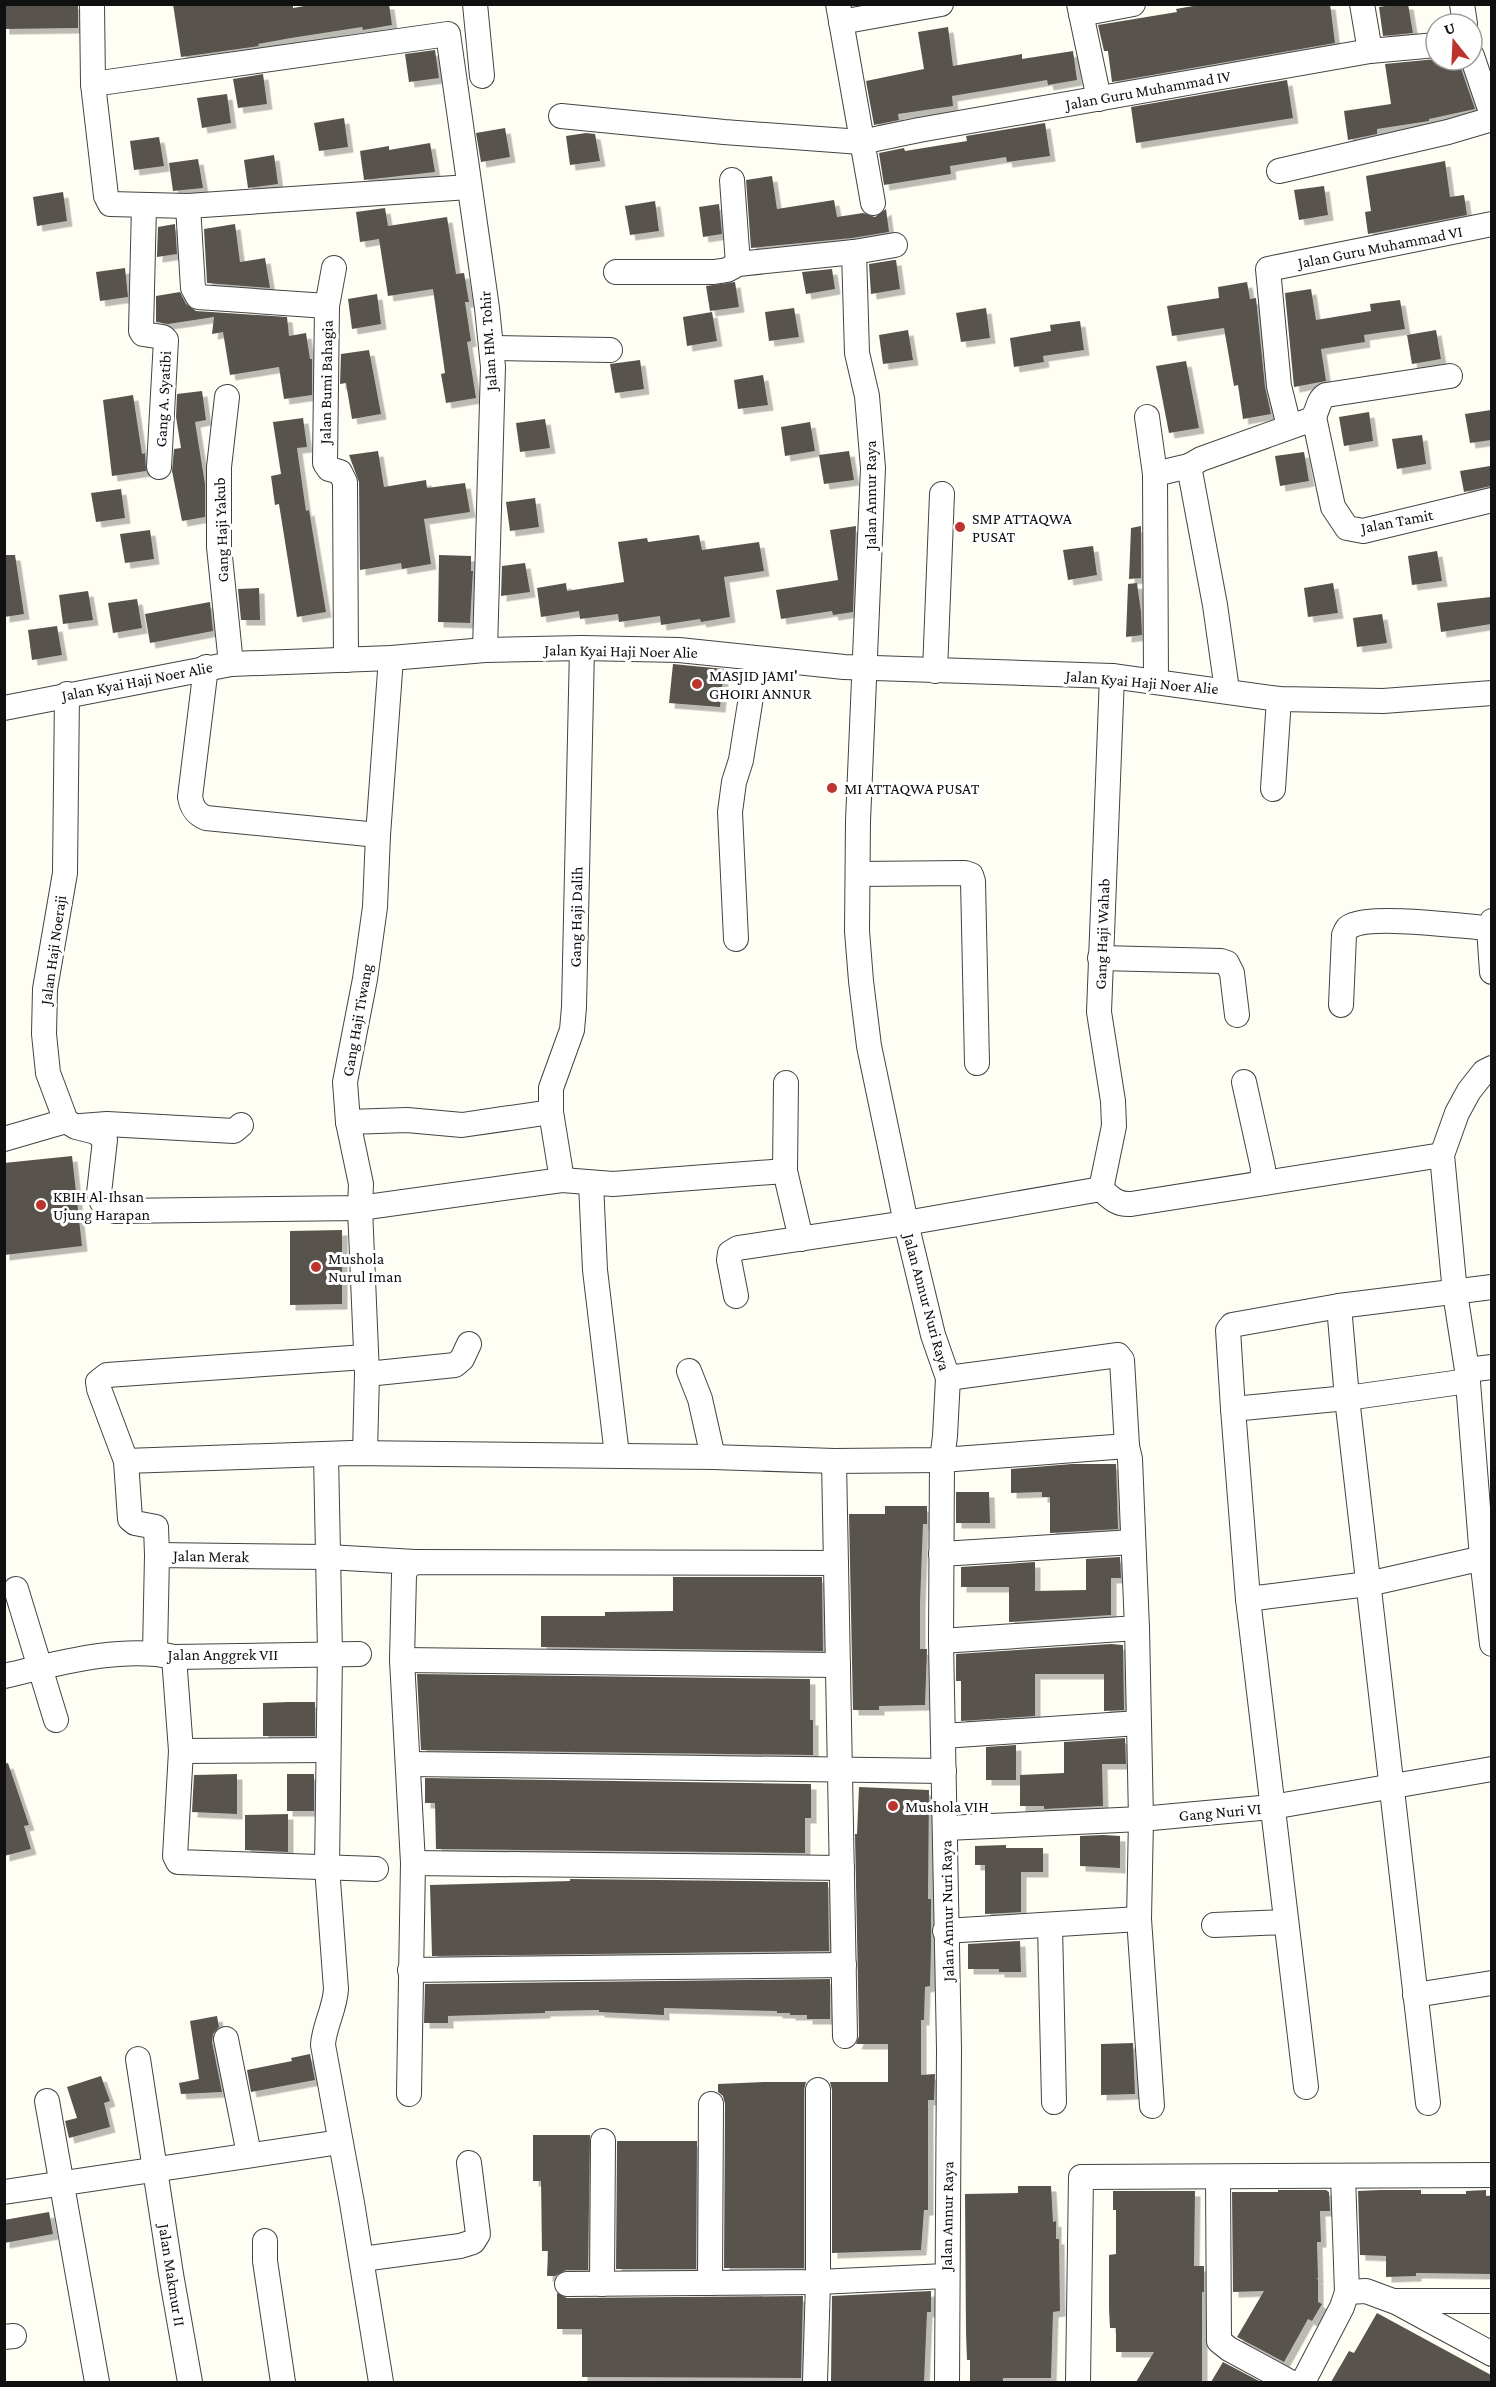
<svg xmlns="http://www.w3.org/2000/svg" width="1496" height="2387" viewBox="0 0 1496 2387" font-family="'Crimson Pro',serif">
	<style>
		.building { fill: #59534d; filter: url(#shadow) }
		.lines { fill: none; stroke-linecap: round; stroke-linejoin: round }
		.minor-casing { stroke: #434343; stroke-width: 26 }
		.minor { stroke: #fff; stroke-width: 24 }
		.poi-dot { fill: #bc342d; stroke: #fff; stroke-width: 2 }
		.labels { text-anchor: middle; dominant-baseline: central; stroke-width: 6; stroke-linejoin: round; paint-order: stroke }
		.street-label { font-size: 16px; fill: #101010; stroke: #fff }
		.poi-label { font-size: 16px; fill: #101010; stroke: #fff; text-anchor: start }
	</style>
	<defs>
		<filter id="shadow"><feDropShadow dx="5.5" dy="5.5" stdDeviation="0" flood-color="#0004"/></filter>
	</defs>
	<rect width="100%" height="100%" fill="#fffef4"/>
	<g class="building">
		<polygon points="4,4 78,4 78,28 4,29"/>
		<polygon points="173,4 293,4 293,8 315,4 389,4 392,25 363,30 362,27 291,38 258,44 259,46 181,57"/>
		<polygon points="1205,4 1330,4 1335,43 1112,82 1108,51 1104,51 1098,25 1177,12 1176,9"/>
		<polygon points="1397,4 1408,4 1413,33 1383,36 1379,7"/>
		<polygon points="948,27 953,66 1022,54 1022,59 1073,51 1077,80 1048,85 1047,80 952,96 953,106 898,114 899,120 874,125 866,81 924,69 918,32"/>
		<polygon points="435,50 439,78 409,82 405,54"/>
		<polygon points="1436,59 1458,60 1475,109 1429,119 1429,121 1377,129 1377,134 1348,140 1344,111 1391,104 1385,64"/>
		<polygon points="263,74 267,104 238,108 233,79"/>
		<polygon points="1287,80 1293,118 1136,143 1131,107"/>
		<polygon points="227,94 231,123 202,128 197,98"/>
		<polygon points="344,118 348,147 319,151 314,123"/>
		<polygon points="1045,123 1050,156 1007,162 1006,157 950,166 951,174 884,185 879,153 904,148 905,151 967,141 966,136"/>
		<polygon points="505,128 510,157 481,162 476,133"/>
		<polygon points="586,133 595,134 600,161 570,165 566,136"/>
		<polygon points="159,137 164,166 134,170 130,141"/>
		<polygon points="430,143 435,172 364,180 360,151 389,146 389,150"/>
		<polygon points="274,155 278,184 248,188 244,160"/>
		<polygon points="198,159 203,188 173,191 169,163"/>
		<polygon points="1445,161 1450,197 1464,195 1467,215 1368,234 1365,212 1371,211 1366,176"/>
		<polygon points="772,176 777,209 834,200 837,217 863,213 875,217 886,209 889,232 852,238 751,248 746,180"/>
		<polygon points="1324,186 1328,215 1299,220 1294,190"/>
		<polygon points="63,192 67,221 37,226 33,197"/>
		<polygon points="655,201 659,231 630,235 625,206"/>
		<polygon points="719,204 722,234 703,237 699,207"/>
		<polygon points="385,208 388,226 447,217 456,274 464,273 469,302 465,302 471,341 467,342 476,398 446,403 441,374 445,373 433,289 388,296 379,239 360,242 356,212"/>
		<polygon points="175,224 177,254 157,257 158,227"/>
		<polygon points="235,224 240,262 265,258 270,288 207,283 204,229"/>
		<polygon points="894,260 896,260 900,289 871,294 869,264"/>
		<polygon points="125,268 128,297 100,301 96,272"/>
		<polygon points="832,269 835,289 806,294 802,272"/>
		<polygon points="735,282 739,307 710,311 706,286"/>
		<polygon points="1247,282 1250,299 1256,298 1265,387 1271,414 1243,419 1238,385 1234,386 1224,328 1172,336 1167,306 1219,298 1218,287"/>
		<polygon points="1311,289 1316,320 1371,311 1370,304 1400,300 1405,329 1364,335 1365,342 1321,349 1326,381 1294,387 1285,293"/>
		<polygon points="180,292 186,304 196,311 287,317 289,336 306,333 310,359 312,359 312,395 284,399 279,367 230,375 223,332 212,334 214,317 168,324 156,322 156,296"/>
		<polygon points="377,294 381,324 352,329 348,299"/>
		<polygon points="794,308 799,337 769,341 765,312"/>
		<polygon points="986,308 990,338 961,342 956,313"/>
		<polygon points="712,312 717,341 687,346 683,317"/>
		<polygon points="1080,321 1084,350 1043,356 1044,362 1014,367 1010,338 1051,331 1050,325"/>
		<polygon points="908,330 913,360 883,364 879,335"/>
		<polygon points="1436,330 1441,359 1412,364 1407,335"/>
		<polygon points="369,350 381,414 352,419 346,383 340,384 341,354"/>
		<polygon points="640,360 644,389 615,393 610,364"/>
		<polygon points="1186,361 1199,428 1169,433 1156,366"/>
		<polygon points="763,375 768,405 738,409 734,380"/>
		<polygon points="202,391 206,420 195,422 205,484 205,517 182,521 172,471 174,449 181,448 176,417 177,394"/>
		<polygon points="133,395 142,454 145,453 146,471 112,476 103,400"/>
		<polygon points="1491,410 1491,440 1470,443 1465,414"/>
		<polygon points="1369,412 1373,441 1344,446 1339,417"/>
		<polygon points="303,418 307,447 297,448 306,511 309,510 326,612 297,617 279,504 275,505 271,476 281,474 273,422"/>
		<polygon points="545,419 550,448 520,452 516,423"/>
		<polygon points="810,422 815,451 785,456 781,427"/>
		<polygon points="1422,435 1426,464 1397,469 1392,439"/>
		<polygon points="378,451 384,487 426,480 427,488 465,483 470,512 424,519 431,564 402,569 401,563 360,570 359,482 349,455"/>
		<polygon points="849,451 854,480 824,484 819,455"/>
		<polygon points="1304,452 1309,481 1280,486 1275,456"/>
		<polygon points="1490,466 1491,486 1464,492 1460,471"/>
		<polygon points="121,489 125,518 96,522 91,493"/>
		<polygon points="535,498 539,527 510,531 506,502"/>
		<polygon points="856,526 853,612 833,615 832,611 781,619 776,590 838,580 830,530"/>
		<polygon points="1141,526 1141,578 1129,579 1131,528"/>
		<polygon points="150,530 154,559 125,563 120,534"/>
		<polygon points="699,535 702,550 759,542 764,571 724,577 730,617 701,622 700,619 661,625 660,616 619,622 618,614 580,619 579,611 541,617 537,588 566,583 567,591 624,582 618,542 647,538 648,542"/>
		<polygon points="1093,546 1097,575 1068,580 1063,550"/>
		<polygon points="1437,551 1442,581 1412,585 1408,556"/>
		<polygon points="4,555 15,555 24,614 4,617"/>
		<polygon points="439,555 471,556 471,571 473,571 470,623 438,622"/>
		<polygon points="525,563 530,592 501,596 502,566"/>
		<polygon points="1137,583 1141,612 1142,635 1126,637 1128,584"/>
		<polygon points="1333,583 1338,613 1308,617 1304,588"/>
		<polygon points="259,588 260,620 241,620 238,589"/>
		<polygon points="88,591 93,620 63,624 59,595"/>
		<polygon points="1491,597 1491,624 1441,632 1437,603"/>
		<polygon points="137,599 142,628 113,633 108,603"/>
		<polygon points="210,602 213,631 150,643 145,614"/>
		<polygon points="1382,614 1387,643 1357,647 1353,618"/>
		<polygon points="57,626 62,655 32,660 28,630"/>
		<polygon points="673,664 724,669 720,707 669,703"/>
		<polygon points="72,1156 82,1246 4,1255 4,1163"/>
		<polygon points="342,1230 342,1304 290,1305 290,1231"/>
		<polygon points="1072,1464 1116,1464 1118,1529 1050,1533 1050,1497 1042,1497 1042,1492 1011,1493 1011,1469"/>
		<polygon points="956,1492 989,1492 990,1523 956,1523"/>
		<polygon points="885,1506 927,1506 927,1524 923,1524 920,1603 920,1649 927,1649 925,1705 879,1706 879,1710 853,1710 849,1514 885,1514"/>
		<polygon points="1120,1557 1121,1578 1111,1578 1111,1615 1009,1622 1009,1587 961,1587 961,1567 1035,1562 1035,1591 1086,1590 1086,1559"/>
		<polygon points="673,1577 822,1577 823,1651 541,1647 541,1616 605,1616 605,1612 673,1611"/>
		<polygon points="1111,1644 1123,1645 1124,1710 1104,1711 1104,1674 1035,1674 1035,1716 961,1721 961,1681 956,1681 956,1654"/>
		<polygon points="417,1674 810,1679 810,1720 813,1720 813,1755 421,1750"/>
		<polygon points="288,1702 315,1702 315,1736 263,1736 263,1703"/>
		<polygon points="1125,1738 1126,1764 1102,1764 1103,1806 1044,1809 1044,1806 1020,1806 1020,1775 1064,1773 1064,1742"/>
		<polygon points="1016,1745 1016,1780 986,1780 986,1747"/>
		<polygon points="8,1763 29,1825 24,1826 31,1849 4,1856 4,1764"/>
		<polygon points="237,1774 237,1814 192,1812 194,1775"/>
		<rect x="287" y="1774" width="27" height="37"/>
		<polygon points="425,1778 811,1784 811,1818 805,1818 805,1853 436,1849 435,1803 425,1803"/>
		<polygon points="859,1787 929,1790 928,1899 931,1899 931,1948 930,1986 925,1987 924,2020 921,2020 921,2075 935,2074 934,2100 928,2100 928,2210 924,2210 921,2250 832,2253 832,2090 830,2082 888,2082 888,2044 856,2044 859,2036 855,1834 857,1834"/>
		<polygon points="288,1814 288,1852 245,1850 245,1815"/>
		<polygon points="1103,1835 1120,1836 1120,1868 1080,1866 1080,1836"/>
		<polygon points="1006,1845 1006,1848 1043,1848 1043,1872 1021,1872 1021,1912 985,1914 985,1865 975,1865 975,1846"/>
		<polygon points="570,1879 828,1882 829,1951 432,1956 430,1885 570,1881"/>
		<polygon points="1020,1941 1021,1972 999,1972 999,1969 968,1969 968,1944"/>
		<polygon points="830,1979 830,2019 807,2019 807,2015 790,2015 790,2013 777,2013 777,2011 664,2008 664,2015 599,2012 599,2010 545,2011 545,2013 448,2016 448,2023 424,2023 425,1984"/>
		<polygon points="217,2016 219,2027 213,2034 212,2042 222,2092 181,2094 179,2083 199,2079 190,2021"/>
		<polygon points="1133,2043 1135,2094 1101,2095 1101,2044"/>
		<polygon points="310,2054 315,2080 251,2092 247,2070 292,2061 291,2058"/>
		<polygon points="101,2076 110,2101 104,2103 110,2127 69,2138 65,2121 77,2118 67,2087"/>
		<polygon points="764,2082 806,2082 804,2090 804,2268 724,2268 725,2104 723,2096 718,2092 718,2084"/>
		<polygon points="533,2135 590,2135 588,2270 566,2270 555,2276 547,2276 548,2251 542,2251 541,2181 533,2181"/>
		<polygon points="617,2141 697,2141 696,2269 616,2269"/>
		<polygon points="1018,2186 1051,2186 1053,2222 1056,2221 1056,2239 1059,2239 1060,2311 1053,2312 1051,2378 1003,2378 1003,2382 970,2382 970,2360 967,2360 966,2333 965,2194 1018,2193"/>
		<polygon points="1278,2190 1326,2190 1329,2192 1330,2211 1320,2211 1321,2242 1317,2242 1318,2278 1316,2278 1318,2279 1318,2302 1322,2304 1312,2321 1308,2319 1284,2362 1237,2337 1264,2291 1233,2292 1232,2192 1278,2192"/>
		<polygon points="1380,2190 1421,2190 1421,2194 1466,2194 1466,2191 1486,2190 1486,2196 1491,2196 1491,2274 1416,2273 1416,2276 1386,2277 1386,2256 1360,2255 1358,2191"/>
		<polygon points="1113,2191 1195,2191 1194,2266 1204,2266 1204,2292 1202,2292 1202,2382 1136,2382 1154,2352 1116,2352 1116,2328 1110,2328 1109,2309 1109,2255 1116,2254 1116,2210 1113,2210"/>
		<polygon points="49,2212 53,2234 4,2243 4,2220"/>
		<polygon points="931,2291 931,2312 927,2312 924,2382 831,2382 832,2296"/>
		<polygon points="557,2293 567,2298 803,2296 801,2378 582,2377 582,2329 557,2329"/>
		<polygon points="1377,2313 1491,2375 1491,2382 1331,2382 1349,2351 1354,2353"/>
		<polygon points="1223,2362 1261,2382 1211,2382"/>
	</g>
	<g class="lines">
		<g class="minor-casing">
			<g id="minor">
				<polyline points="92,4 93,84 106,196 110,204 188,206 469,187"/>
				<polyline points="475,4 482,76"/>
				<polyline points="838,4 873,203"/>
				<polyline points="1079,4 1099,99"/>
				<polyline points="1362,4 1370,51"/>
				<polyline points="1462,4 1465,24"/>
				<polyline points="1081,14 1133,4"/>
				<polyline points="841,22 941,4"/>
				<polyline points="1472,56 1492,115"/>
				<polyline points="93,84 448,34 487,308 493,367 485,650"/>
				<polyline points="561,116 724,132 861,142 919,130 1370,51 1436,45"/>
				<polyline points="1279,171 1448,132 1492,119"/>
				<polyline points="732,180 738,264"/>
				<polyline points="144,206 141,331 143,334 163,337 166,340 159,467"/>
				<polyline points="188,206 193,288 198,297 327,306 325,463 329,469 340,472 345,482 346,660"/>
				<polyline points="854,252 857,353 867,396 873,468 858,821 857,931 861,981 869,1046 906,1223 933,1335 948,1378 945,1436 942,1460 941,1641 949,2049 947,2382"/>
				<polyline points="616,272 714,272 727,270 738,264 854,252 895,245"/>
				<polyline points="327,306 334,268"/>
				<polyline points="492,348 610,350"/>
				<polyline points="227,397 219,467 219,547 231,664"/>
				<polyline points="1147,417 1155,474"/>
				<polyline points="1314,417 1333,507 1347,528 1363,531 1492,500"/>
				<polyline points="1289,426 1279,386 1268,269 1492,224"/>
				<path d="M 206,667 L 190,797 C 192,808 196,814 206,818 L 378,835"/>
				<polyline points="935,671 942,494"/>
				<polyline points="1156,681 1155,474 1189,466"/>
				<path d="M 1227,690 L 1215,605 L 1189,466 L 1201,459 L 1310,420 C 1319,414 1316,401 1326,395 L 1450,376"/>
				<path d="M 67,694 L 65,873 L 45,989 L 44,1034 L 48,1073 L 66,1121 L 76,1127 L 96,1132 L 105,1140 L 99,1193 C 101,1204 105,1207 115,1211 L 360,1208 L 562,1180 L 613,1184 L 785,1171 L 801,1239"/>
				<polyline points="4,708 231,664 391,658 485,650 582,648 679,650 844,667 1112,676 1279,699 1383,701 1492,693"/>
				<polyline points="1273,789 1279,699"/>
				<polyline points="858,874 965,873 971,875 973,881 977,1063"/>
				<polyline points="1492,921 1489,928 1492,972"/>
				<polyline points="736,939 730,812 734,782 741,760 757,659"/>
				<polyline points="1100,958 1221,961 1227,963 1232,973 1237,1015"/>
				<path d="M 1341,1005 L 1344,935 C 1346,930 1347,927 1353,925 C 1376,915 1459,926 1489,928"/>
				<polyline points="1492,1068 1484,1072 1469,1091 1457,1113 1442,1155 1455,1293 1467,1370 1482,1558 1492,1644"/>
				<polyline points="1244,1082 1263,1168 1262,1183"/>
				<polyline points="348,1122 407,1120 462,1125 551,1112"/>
				<polyline points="81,1126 107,1124 234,1131 241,1125"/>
				<polyline points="4,1139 66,1121"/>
				<polyline points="785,1171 786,1083"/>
				<polyline points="562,1180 551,1112 551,1088 572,1030 574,1007 582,648"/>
				<polyline points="591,1183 595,1270 617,1455"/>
				<polyline points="1101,1189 1114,1126 1113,1101 1099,1012 1112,676"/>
				<path d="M 736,1296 L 729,1260 L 730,1253 L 738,1248 L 906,1223 L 1101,1189 C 1111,1198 1117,1205 1131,1204 L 1442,1155"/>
				<polyline points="1339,1306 1347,1398 1428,2103"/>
				<polyline points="365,1357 107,1375 98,1382 99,1389 126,1461 351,1453 713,1457 834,1461 942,1460 1127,1446"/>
				<polyline points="1467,1370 1492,1367"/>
				<polyline points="689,1371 700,1399 713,1457"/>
				<polyline points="367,1374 455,1365 462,1359 469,1344"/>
				<polyline points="948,1378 1118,1355 1122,1360 1127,1446 1130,1459 1137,1628 1141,1819 1139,1919 1152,2106"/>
				<polyline points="1233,1409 1228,1330 1232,1325 1339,1306 1492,1287"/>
				<polyline points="365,1453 367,1374 360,1208 361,1184 348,1122 345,1082 365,979 375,907 378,835 391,658"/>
				<path d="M 326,1455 L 330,1653 L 327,1867 L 336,1989 C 335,2009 324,2026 323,2045 L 352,2203 L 381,2382"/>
				<polyline points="126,1461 130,1519 135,1523 156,1527 157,1555"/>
				<polyline points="834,1461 845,2036"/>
				<polyline points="941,1554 1133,1542"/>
				<polyline points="16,1589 56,1720"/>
				<polyline points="1248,1599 1368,1584 1492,1556"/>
				<polyline points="941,1641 1137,1628"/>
				<polyline points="155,1653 157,1555 328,1557 415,1562"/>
				<polyline points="174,1657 181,1751 328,1750"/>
				<polyline points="402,1660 838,1665"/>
				<path d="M 4,1676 C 56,1664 122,1645 174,1657 L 359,1654"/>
				<polyline points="943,1736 1139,1723"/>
				<polyline points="181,1751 175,1856 178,1862 376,1869"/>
				<polyline points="408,1764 944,1771"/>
				<polyline points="946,1828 1141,1819 1272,1807 1492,1769"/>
				<polyline points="413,1863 842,1868"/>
				<polyline points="1214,1925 1286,1922"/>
				<polyline points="1050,1926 1054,2102"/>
				<polyline points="945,1931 1139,1919"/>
				<polyline points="410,1970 844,1965"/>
				<polyline points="1415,1995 1492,1983"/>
				<polyline points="226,2039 249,2154"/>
				<polyline points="138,2059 171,2274 190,2382"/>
				<polyline points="1306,2087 1248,1599 1233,1409 1347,1398 1468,1381"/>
				<polyline points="409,2094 413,1863 402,1660 404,1575 407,1567 415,1562 836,1563"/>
				<polyline points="47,2101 97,2382"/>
				<polyline points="1218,2177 1219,2341 1229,2349 1290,2382"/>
				<polyline points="4,2192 340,2142"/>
				<polyline points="265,2241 265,2261 283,2382"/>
				<polyline points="362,2259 460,2246 473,2242 478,2234 469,2163"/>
				<polyline points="710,2283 711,2104"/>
				<polyline points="567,2284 818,2282 946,2276"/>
				<polyline points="602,2284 603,2141"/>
				<polyline points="1347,2292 1366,2291 1393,2301 1492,2301"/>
				<polyline points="1396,2302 1492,2354"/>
				<polyline points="4,2337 14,2336"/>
				<polyline points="815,2382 818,2282 818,2090"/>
				<polyline points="1078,2382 1081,2177 1492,2175"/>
				<polyline points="1303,2382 1342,2307 1347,2292 1343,2176"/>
			</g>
		</g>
		<use href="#minor" class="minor"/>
	</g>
	<g class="poi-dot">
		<circle cx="960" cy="527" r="6"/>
		<circle cx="697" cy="684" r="6"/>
		<circle cx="832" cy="788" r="6"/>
		<circle cx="41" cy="1205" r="6"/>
		<circle cx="316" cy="1267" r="6"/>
		<circle cx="893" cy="1806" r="6"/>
	</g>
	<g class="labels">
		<g class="street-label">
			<text transform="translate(1148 90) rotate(-10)">Jalan Guru Muhammad IV</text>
			<text transform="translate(1380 247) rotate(-11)">Jalan Guru Muhammad VI</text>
			<text transform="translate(488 341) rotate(-94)">Jalan HM. Tohir</text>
			<text transform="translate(326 382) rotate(-89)">Jalan Bumi Bahagia</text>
			<text transform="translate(163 399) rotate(-87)">Gang A. Syatibi</text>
			<text transform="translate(870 495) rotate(-90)">Jalan Annur Raya</text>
			<text transform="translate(1397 521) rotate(-11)">Jalan Tamit</text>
			<text transform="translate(221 530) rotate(-92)">Gang Haji Yakub</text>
			<text transform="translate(621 651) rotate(1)">Jalan Kyai Haji Noer Alie</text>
			<text transform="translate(137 681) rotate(-11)">Jalan Kyai Haji Noer Alie</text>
			<text transform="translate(1142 682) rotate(5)">Jalan Kyai Haji Noer Alie</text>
			<text transform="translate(576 917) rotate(-89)">Gang Haji Dalih</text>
			<text transform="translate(1102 934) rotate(-88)">Gang Haji Wahab</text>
			<text transform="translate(53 950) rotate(-82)">Jalan Haji Noeraji</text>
			<text transform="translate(357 1020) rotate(-80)">Gang Haji Tiwang</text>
			<text transform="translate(927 1302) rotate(75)">Jalan Annur Nuri Raya</text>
			<text transform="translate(211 1556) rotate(1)">Jalan Merak</text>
			<text x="223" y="1654">Jalan Anggrek VII</text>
			<text transform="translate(1220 1812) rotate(-5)">Gang Nuri VI</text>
			<text transform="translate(947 1911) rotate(-91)">Jalan Annur Nuri Raya</text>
			<text transform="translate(947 2216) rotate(-89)">Jalan Annur Raya</text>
			<text transform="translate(172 2275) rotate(81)">Jalan Makmur II</text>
		</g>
		<g class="poi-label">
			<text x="972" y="518">SMP ATTAQWA<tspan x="972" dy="18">PUSAT</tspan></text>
			<text x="709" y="675">MASJID JAMI'<tspan x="709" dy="18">GHOIRI ANNUR</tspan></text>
			<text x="844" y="788">MI ATTAQWA PUSAT</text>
			<text x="53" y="1196">KBIH Al-Ihsan<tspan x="53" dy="18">Ujung Harapan</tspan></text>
			<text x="328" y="1258">Mushola<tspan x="328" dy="18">Nurul Iman</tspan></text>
			<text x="905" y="1806">Mushola VIH</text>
		</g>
	</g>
	<rect width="1496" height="2387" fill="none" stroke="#101010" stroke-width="12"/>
	<g transform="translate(1454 42) rotate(342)"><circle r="28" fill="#ffffff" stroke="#9f9f9f" stroke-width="1.5"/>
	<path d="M0-4.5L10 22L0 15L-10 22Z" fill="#bc342d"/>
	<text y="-9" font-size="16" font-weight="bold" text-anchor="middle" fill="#101010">U</text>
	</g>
</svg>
